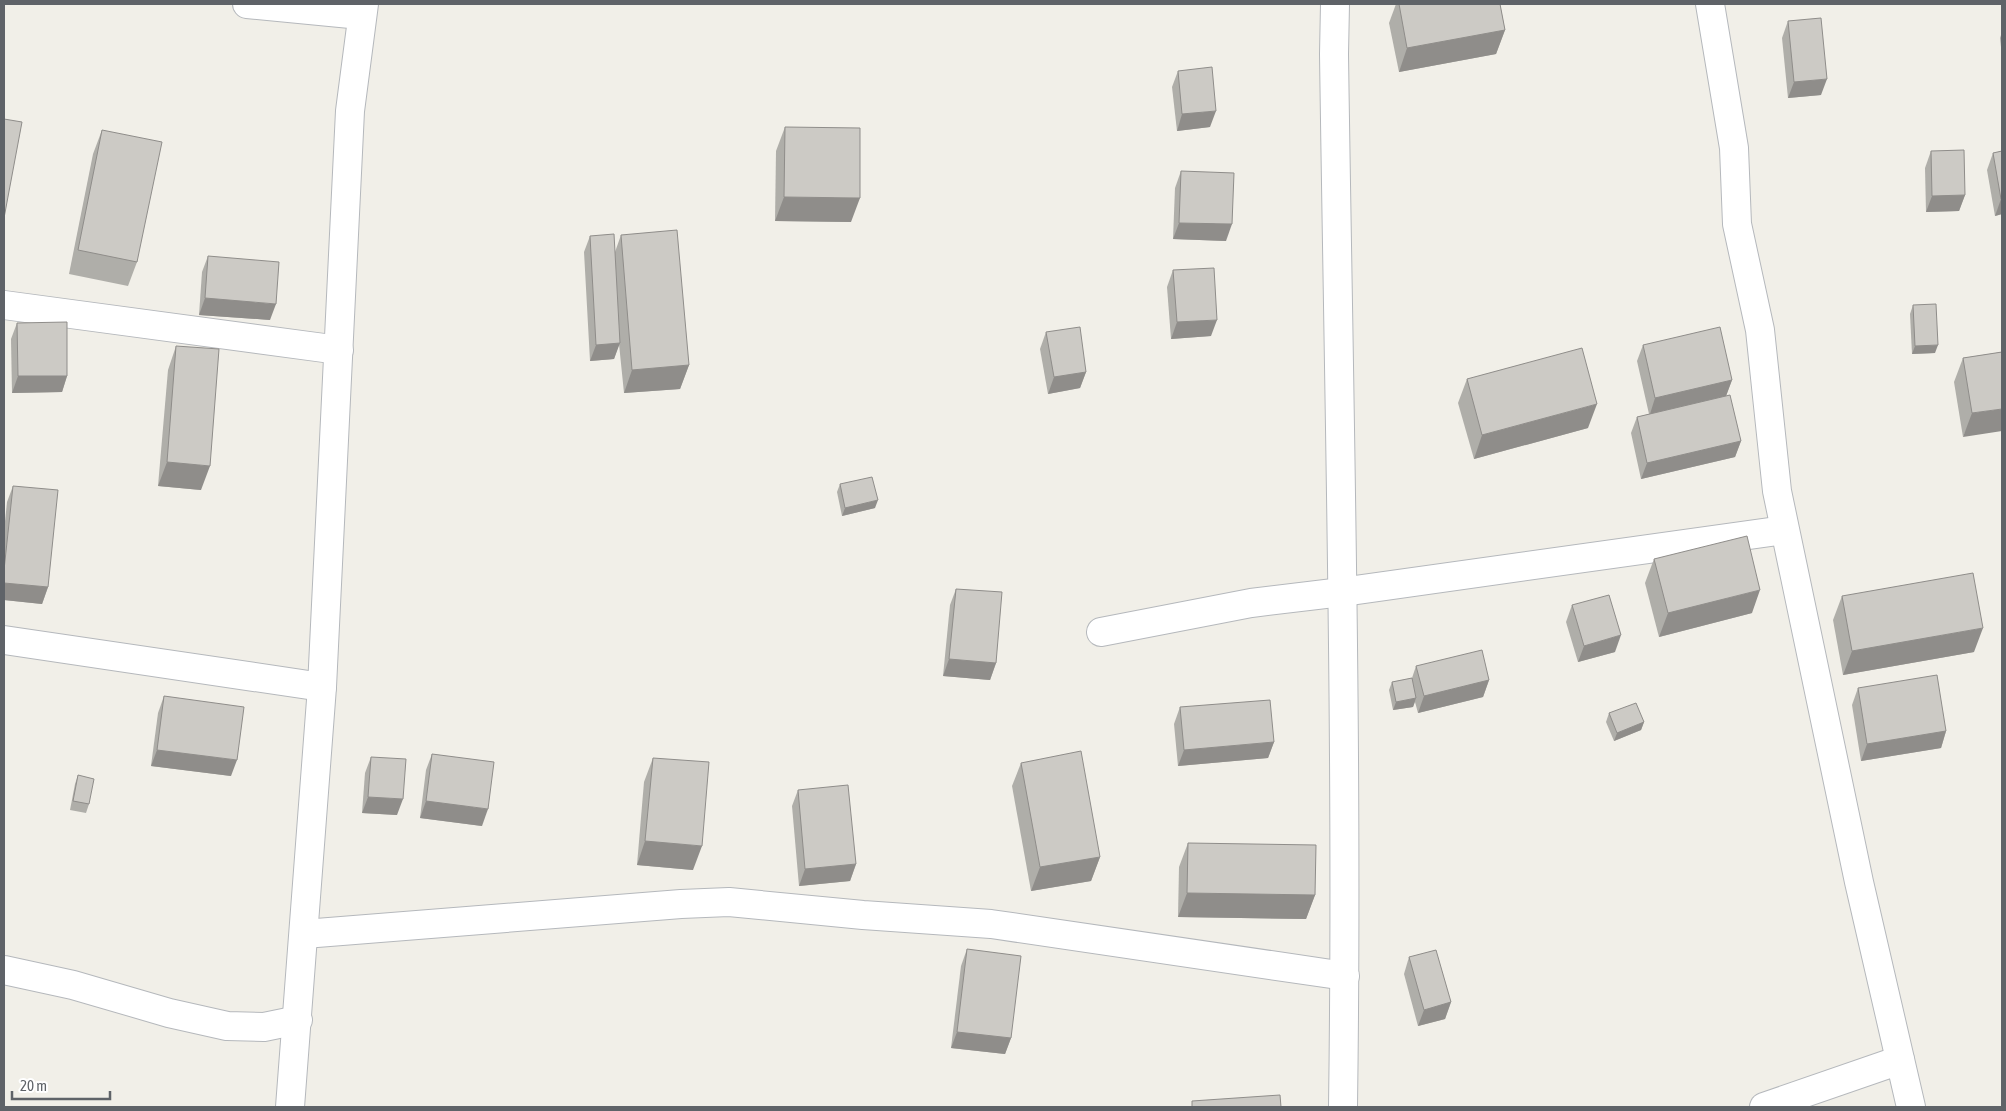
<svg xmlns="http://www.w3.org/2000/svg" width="2006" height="1111" viewBox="0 0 2006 1111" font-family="'Asap Condensed',sans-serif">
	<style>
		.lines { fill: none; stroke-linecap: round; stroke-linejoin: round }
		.street-casing { stroke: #b5b8bc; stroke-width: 30 }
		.street { stroke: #fff; stroke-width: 28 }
		.wall { fill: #afaea9 }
		.shaded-wall { fill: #8f8d8a }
		.building { fill: #cccac5; stroke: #8f8d8a }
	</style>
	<rect width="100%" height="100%" fill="#f1efe8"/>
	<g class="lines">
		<g class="street-casing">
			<g id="street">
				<polyline points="247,4 361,15"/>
				<path d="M 1335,4 L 1334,54 C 1339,405 1348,756 1343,1107"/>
				<polyline points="1710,4 1734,148 1737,224 1760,330 1777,491 1859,882 1911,1107"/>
				<polyline points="4,305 339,350"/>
				<polyline points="1101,632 1251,603 1342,592 1784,530"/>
				<polyline points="4,640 322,687"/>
				<polyline points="304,934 681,904 729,902 863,915 991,924 1345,976"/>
				<polyline points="4,970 73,985 169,1013 227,1026 264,1027 298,1020"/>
				<polyline points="290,1107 322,687 350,111 364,4"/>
				<polyline points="1764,1107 1900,1060"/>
			</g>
		</g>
		<use href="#street" class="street"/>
	</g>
	<g class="wall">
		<polygon points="1396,4 1500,4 1505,30 1496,54 1399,72 1389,23"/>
		<polygon points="1788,21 1821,95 1788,98 1782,38"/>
		<polygon points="2002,32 2002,56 2000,38"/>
		<polygon points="1178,71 1210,127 1177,131 1172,87"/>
		<polygon points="785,127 851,222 775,221 776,151"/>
		<polygon points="102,130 137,262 128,286 69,274 93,154"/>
		<polygon points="1931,151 1965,195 1959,211 1926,212 1925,168"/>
		<polygon points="2002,151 2002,214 1995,216 1987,170 1993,153"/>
		<polygon points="1181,171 1226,241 1173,239 1175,188"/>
		<polygon points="621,235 689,365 680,389 624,393 619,344 614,359 590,361 584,252 590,236 615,252"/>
		<polygon points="208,256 270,320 199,315 202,272"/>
		<polygon points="1173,270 1211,336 1171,339 1167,287"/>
		<polygon points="1913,305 1935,353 1912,354 1910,314"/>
		<polygon points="17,323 67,376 62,392 12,393 11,339"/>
		<polygon points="1046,332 1086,372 1080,388 1048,394 1040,349"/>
		<polygon points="1643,345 1732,380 1726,396 1741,441 1735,457 1641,479 1631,433 1637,417 1649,414 1637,361"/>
		<polygon points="176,346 201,490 158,486 168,370"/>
		<polygon points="2002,352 1963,437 1954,382 1963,358"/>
		<polygon points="1467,379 1588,428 1474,459 1458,403"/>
		<polygon points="840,484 875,508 842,516 837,492"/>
		<polygon points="13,486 48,587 42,604 4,600 4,531 7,502"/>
		<polygon points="1654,559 1752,613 1659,637 1645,583"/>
		<polygon points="956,589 996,663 990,680 943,676 950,605"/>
		<polygon points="1842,596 1974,652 1843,675 1833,620"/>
		<polygon points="1572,605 1615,652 1578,662 1566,622"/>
		<polygon points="1416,666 1489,680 1483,697 1418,713 1415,702 1413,707 1393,710 1389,690 1392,682 1412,678"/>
		<polygon points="1858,688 1946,731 1941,748 1861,761 1852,705"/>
		<polygon points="164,696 231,776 151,766 158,713"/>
		<polygon points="1180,707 1274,742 1268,758 1178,766 1174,724"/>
		<polygon points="1609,713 1644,722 1641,730 1614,741 1606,722"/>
		<polygon points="432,754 482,826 420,818 426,770"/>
		<polygon points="371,757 397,815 362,813 365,773"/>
		<polygon points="653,758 693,870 637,865 644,782"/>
		<polygon points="1021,763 1100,857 1091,881 1031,891 1012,786"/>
		<polygon points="78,775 89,804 86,813 70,810 75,784"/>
		<polygon points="798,790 856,864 850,881 799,886 792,806"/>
		<polygon points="1188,843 1315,895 1306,919 1178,917 1179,867"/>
		<polygon points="967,949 1011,1038 1005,1054 951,1048 961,966"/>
		<polygon points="1409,957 1451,1002 1445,1019 1418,1026 1404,974"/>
	</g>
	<g class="shaded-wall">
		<polygon points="1505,30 1496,54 1399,72 1407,48"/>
		<polygon points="1827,79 1821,95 1788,98 1794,82"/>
		<polygon points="1216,111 1210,127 1177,131 1182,114"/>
		<polygon points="1965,195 1959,211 1926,212 1932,196"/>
		<polygon points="784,197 860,198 851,222 775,221"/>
		<polygon points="2001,199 2002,199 2002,214 1995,216"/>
		<polygon points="1179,223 1232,224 1226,241 1173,239"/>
		<polygon points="205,298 276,304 270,320 199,315"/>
		<polygon points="1217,320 1211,336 1171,339 1177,322"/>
		<polygon points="620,343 614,359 590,361 596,345"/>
		<polygon points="1938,345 1935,353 1912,354 1915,346"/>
		<polygon points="689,365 680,389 624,393 632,370"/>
		<polygon points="1086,372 1080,388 1048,394 1054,377"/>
		<polygon points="18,376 67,376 62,392 12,393"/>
		<polygon points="1732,380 1726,396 1650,414 1655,398"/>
		<polygon points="1597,404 1588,428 1474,459 1482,435"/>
		<polygon points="2002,409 2002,431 1963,437 1972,413"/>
		<polygon points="1741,441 1735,457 1641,479 1647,463"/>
		<polygon points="167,462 210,466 201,490 158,486"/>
		<polygon points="878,500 875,508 842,516 845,508"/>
		<polygon points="4,583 48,587 42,604 4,600"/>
		<polygon points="1760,590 1752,613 1659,637 1668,613"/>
		<polygon points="1983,628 1974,652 1843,675 1852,651"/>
		<polygon points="1621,635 1615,652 1578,662 1584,646"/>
		<polygon points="949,659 996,663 990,680 943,676"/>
		<polygon points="1489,680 1483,697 1418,713 1424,696"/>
		<polygon points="1416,698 1413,707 1393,710 1396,702"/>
		<polygon points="1644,722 1641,730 1614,741 1617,733"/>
		<polygon points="1946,731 1941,748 1861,761 1867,744"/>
		<polygon points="1274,742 1268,758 1178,766 1184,750"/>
		<polygon points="157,750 237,760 231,776 151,766"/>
		<polygon points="368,797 403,799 397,815 362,813"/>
		<polygon points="426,801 488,809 482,826 420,818"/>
		<polygon points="645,841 702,846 693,870 637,865"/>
		<polygon points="1100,857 1091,881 1031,891 1040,867"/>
		<polygon points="856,864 850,881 799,886 805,869"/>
		<polygon points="1187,893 1315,895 1306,919 1178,917"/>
		<polygon points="1451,1002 1445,1019 1418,1026 1424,1010"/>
		<polygon points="957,1032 1011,1038 1005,1054 951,1048"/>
	</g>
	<g class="building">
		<polygon points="1399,4 1500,4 1505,30 1407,48"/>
		<polygon points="1821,18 1827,79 1794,82 1788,21"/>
		<polygon points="1212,67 1216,111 1182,114 1178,71"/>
		<polygon points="4,119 22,122 4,218"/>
		<polygon points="785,127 860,128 860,198 784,197"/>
		<polygon points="102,130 162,142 137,262 78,250"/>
		<polygon points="1964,150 1965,195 1932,196 1931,151"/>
		<polygon points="2002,151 2002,199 2001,199 1993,153"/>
		<polygon points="1181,171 1234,173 1232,224 1179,223"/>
		<polygon points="677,230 689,365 632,370 621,235"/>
		<polygon points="614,234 620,343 596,345 590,236"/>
		<polygon points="208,256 279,262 276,304 205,298"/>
		<polygon points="1214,268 1217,320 1177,322 1173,270"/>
		<polygon points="1936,304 1938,345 1915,346 1913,305"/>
		<polygon points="67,322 67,376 18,376 17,323"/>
		<polygon points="1080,327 1086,372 1054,377 1046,332"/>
		<polygon points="1720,327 1732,380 1655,398 1643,345"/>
		<polygon points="176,346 219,349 210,466 167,462"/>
		<polygon points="1582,348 1597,404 1482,435 1467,379"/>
		<polygon points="2002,352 2002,409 1972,413 1963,358"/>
		<polygon points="1730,395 1741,441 1647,463 1637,417"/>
		<polygon points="872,477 878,500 845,508 840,484"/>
		<polygon points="13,486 58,490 48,587 4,583 4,570"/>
		<polygon points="1747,536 1760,590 1668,613 1654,559"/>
		<polygon points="1973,573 1983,628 1852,651 1842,596"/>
		<polygon points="956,589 1002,592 996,663 949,659"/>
		<polygon points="1609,595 1621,635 1584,646 1572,605"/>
		<polygon points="1482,650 1489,680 1424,696 1416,666"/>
		<polygon points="1937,675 1946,731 1867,744 1858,688"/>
		<polygon points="1412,678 1416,698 1396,702 1392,682"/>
		<polygon points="164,696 244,707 237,760 157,750"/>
		<polygon points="1270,700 1274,742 1184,750 1180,707"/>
		<polygon points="1636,703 1644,722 1617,733 1609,713"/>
		<polygon points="1081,751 1100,857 1040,867 1021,763"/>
		<polygon points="432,754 494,762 488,809 426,801"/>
		<polygon points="371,757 406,759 403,799 368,797"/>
		<polygon points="653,758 709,762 702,846 645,841"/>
		<polygon points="78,775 94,779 89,804 73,801"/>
		<polygon points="848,785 856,864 805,869 798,790"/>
		<polygon points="1188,843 1316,845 1315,895 1187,893"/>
		<polygon points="967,949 1021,956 1011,1038 957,1032"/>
		<polygon points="1436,950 1451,1002 1424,1010 1409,957"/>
		<polygon points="1280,1095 1281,1107 1192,1107 1192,1101"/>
	</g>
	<rect width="2006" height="1111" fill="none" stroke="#5f6368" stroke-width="10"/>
	<path d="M12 1091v8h98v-8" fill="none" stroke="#5f6368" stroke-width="2.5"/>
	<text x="20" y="1091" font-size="15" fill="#5f6368" stroke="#ffffff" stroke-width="4" paint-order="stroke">20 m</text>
</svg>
